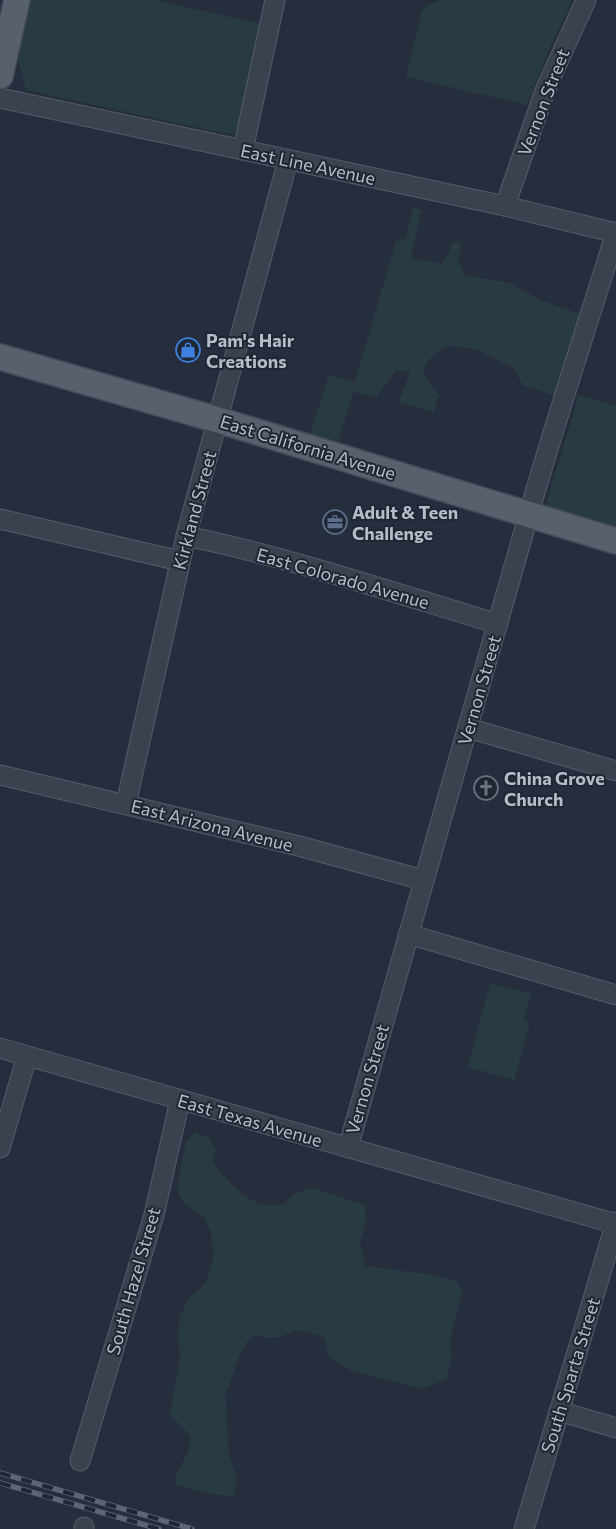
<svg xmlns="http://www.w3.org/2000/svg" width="616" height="1529" viewBox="0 0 616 1529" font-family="Commissioner,sans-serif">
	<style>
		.green { fill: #283b40 }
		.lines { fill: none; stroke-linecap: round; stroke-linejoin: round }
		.minor-casing { stroke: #555c69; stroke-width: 21 }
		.major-casing { stroke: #434a58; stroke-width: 28 }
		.minor { stroke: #3a414f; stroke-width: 19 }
		.major { stroke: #58606e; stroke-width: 25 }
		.rail-casing { stroke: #5c6475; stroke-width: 5.5 }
		.rail { stroke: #1f2634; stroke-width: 4; stroke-dasharray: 11; stroke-linecap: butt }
		.labels { text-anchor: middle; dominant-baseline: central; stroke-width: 4; stroke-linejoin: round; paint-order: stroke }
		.street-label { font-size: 18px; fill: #b6bcc9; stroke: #1f2634 }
		.poi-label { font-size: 18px; font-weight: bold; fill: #b6bcc9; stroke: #1f2634; text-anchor: start }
	</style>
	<rect width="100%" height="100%" fill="#262e3e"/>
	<g class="green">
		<polygon points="29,0 156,0 260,24 239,128 233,134 222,133 26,90 17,55"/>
		<polygon points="440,0 572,0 549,50 527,105 407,77 407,71 422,10 430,4"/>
		<path d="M 413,208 L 421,210 L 411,258 L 442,264 L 453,243 L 461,243 L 459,263 L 465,275 L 509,283 L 543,301 L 583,315 L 559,397 L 523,385 L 512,367 L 476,349 L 446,345 C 422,364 415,371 439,394 L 434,412 L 399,402 L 410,372 L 397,370 L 376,397 L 353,392 L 337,446 L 309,438 L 329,375 L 355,382 L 396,241 L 406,238 Z"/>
		<polygon points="579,395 616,406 616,528 549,508 547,500"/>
		<polygon points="490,983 531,994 524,1020 530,1023 514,1080 468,1067"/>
		<path d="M 196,1132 L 209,1138 L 216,1149 L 213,1162 C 226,1179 245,1203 268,1205 C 274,1205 279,1205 284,1204 L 293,1194 L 312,1188 L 365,1205 L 366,1223 L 360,1241 L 365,1266 L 425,1274 L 456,1281 L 463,1292 L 458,1307 L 450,1341 L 451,1356 L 447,1379 L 421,1389 L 350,1370 L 329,1358 L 324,1337 L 297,1330 L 280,1337 L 268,1338 L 256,1335 L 248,1340 L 240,1355 L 225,1396 L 229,1455 L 237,1479 L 233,1497 L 204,1492 L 176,1485 L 176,1476 L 188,1451 L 191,1436 L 170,1415 L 180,1357 L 178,1334 L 180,1316 L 189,1298 L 206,1283 L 214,1255 L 210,1229 L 204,1217 L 184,1203 L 177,1191 L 182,1160 L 186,1141 Z"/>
	</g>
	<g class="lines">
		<g class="minor-casing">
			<g id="minor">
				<polyline points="0,98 505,206 616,233"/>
				<polyline points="243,150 275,0"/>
				<polyline points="505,206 546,88 586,0"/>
				<polyline points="0,519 180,561"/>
				<path d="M 186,536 C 292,558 395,593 498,624"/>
				<polyline points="468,728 616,771"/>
				<polyline points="0,775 299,846 423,880"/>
				<polyline points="126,804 186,536 288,160"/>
				<polyline points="408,934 616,995"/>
				<polyline points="0,1048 616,1224"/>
				<polyline points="0,1148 27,1056"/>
				<path d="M 348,1148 C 407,938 468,727 528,517 C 555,421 587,327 616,232"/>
				<polyline points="559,1411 616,1428"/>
				<polyline points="80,1461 154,1215 180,1100"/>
				<polyline points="84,1529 84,1527"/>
				<polyline points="524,1529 616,1222"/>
			</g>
		</g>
		<g class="major-casing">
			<g id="major">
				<polyline points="0,76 17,0"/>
				<polyline points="0,357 218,420 616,541"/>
			</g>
		</g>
		<use href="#minor" class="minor"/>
		<use href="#major" class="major"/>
		<g class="rail-casing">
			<g id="rail">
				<polyline points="0,1473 192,1529"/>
				<polyline points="0,1483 159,1529"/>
			</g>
		</g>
		<use href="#rail" class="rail"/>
	</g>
	<defs>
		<g id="shop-ring" transform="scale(1.25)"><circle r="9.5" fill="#1f2634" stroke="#3f7fe0" stroke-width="1.5"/><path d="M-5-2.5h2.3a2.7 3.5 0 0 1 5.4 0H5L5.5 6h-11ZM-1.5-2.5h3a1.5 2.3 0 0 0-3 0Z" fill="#3f7fe0"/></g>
		<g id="office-ring" transform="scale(1.25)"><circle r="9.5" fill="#1f2634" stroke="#5c6f8a" stroke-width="1.5"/><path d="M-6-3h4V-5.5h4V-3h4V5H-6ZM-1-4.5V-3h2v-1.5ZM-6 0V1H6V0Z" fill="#5c6f8a"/></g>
		<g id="church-ring" transform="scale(1.25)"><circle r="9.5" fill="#1f2634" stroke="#6b7280" stroke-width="1.5"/><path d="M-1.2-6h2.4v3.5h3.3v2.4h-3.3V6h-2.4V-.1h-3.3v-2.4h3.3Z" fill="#6b7280"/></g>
	</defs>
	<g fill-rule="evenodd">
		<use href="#shop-ring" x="188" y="350"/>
		<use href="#office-ring" x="335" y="522"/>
		<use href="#church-ring" x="486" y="788"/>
	</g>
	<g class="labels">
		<g class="street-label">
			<text transform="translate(543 102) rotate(-69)">Vernon Street</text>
			<text transform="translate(308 164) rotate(12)">East Line Avenue</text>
			<text transform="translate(308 447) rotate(17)">East California Avenue</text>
			<text transform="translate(194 510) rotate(-75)">Kirkland Street</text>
			<text transform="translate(343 578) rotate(16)">East Colorado Avenue</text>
			<text transform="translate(479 690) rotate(-74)">Vernon Street</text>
			<text transform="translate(212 825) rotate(14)">East Arizona Avenue</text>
			<text transform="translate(367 1079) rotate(-74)">Vernon Street</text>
			<text transform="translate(250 1120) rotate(16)">East Texas Avenue</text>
			<text transform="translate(133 1281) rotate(-74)">South Hazel Street</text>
			<text transform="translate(570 1375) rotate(-73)">South Sparta Street</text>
		</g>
		<g class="poi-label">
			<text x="206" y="340">Pam's Hair<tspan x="206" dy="21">Creations</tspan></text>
			<text x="352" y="512">Adult &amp; Teen<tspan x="352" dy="21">Challenge</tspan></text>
			<text x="504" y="778">China Grove<tspan x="504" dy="21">Church</tspan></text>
		</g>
	</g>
</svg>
